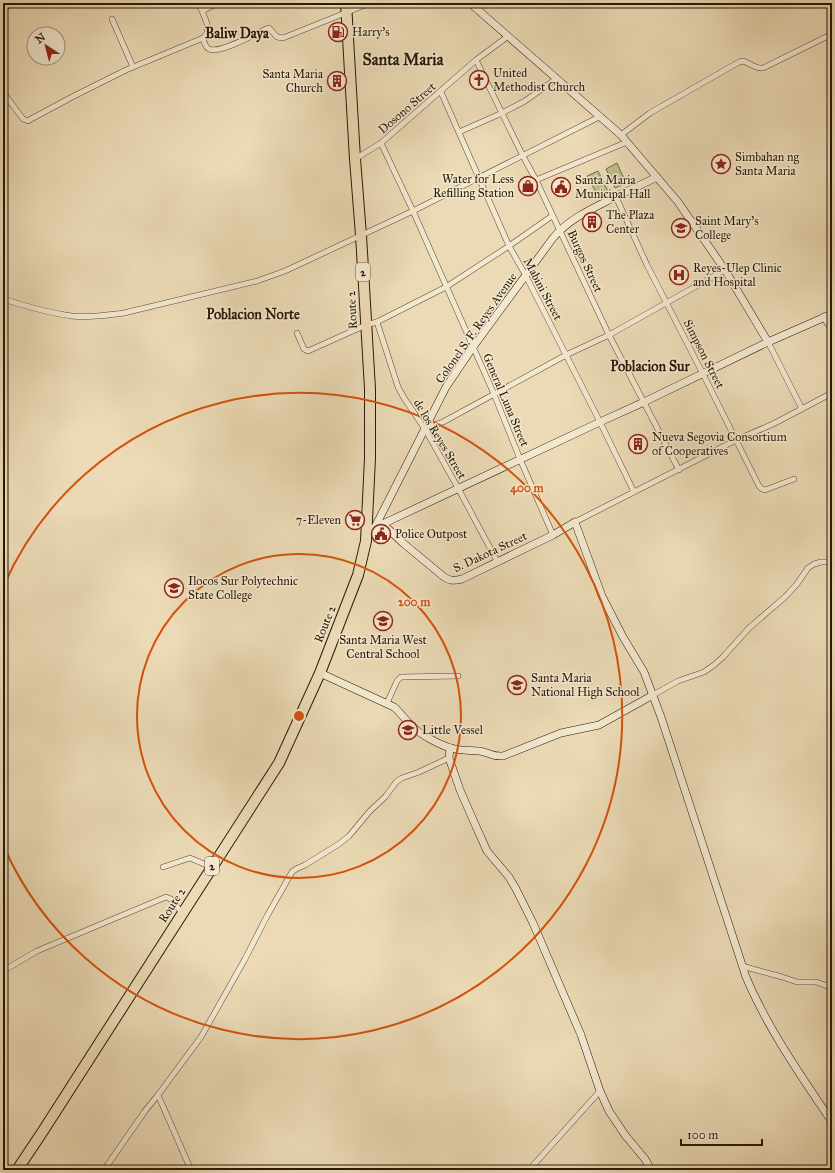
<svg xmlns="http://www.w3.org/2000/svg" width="835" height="1173" viewBox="0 0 835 1173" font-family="'IM FELL Great Primer',serif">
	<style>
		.green { fill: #babe8c; stroke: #716b49 }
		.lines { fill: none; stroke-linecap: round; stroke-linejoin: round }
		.street-casing { stroke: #594832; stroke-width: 6 }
		.secondary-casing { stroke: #281806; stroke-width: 8 }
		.highway-casing { stroke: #281806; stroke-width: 12 }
		.street { stroke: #f2e7cf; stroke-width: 5 }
		.secondary { stroke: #f2e7cf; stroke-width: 7 }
		.highway { stroke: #ebdab5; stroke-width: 10 }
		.ring { fill: none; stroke: #d5520b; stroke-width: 2 }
		.labels { text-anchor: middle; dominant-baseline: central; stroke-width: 3; stroke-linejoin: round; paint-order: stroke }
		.shield { fill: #f2e7cf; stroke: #655642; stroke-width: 1 }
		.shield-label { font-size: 11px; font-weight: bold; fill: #281806 }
		.poi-label { font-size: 12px; fill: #281806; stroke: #f2e7cf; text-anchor: start }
		.street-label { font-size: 12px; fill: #281806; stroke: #f2e7cf }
		.quarter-label { font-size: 14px; font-weight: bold; fill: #281806; stroke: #f2e7cf }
		.district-label { font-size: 16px; font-weight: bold; fill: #281806; stroke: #f2e7cf }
		.centre { fill: #d5520b; stroke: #f2e7cf; stroke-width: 2 }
		.ring-label { font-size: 12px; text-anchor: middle; font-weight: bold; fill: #d5520b; stroke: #f2e7cf; stroke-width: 3; stroke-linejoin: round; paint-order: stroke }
	</style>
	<rect width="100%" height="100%" fill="#ebdab5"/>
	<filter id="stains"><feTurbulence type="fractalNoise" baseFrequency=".005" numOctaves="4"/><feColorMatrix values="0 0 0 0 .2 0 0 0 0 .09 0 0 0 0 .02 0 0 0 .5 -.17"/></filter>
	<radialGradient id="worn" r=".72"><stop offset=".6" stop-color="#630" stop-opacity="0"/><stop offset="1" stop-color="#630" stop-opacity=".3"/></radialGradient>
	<g class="green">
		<polygon points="617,163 626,183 615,188 606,169"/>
		<polygon points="598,171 609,193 599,198 587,176"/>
	</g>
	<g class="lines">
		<g class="street-casing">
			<g id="street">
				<polyline points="198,3 202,11"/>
				<polyline points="824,3 832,8"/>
				<polyline points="3,9 14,3"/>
				<polyline points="112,19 133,67"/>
				<path d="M 203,38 C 204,42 205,47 209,49 C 220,54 255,34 266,29 L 269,28 L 277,37 L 283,38 L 370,3"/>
				<polyline points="476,60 523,156 536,180 609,335 679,470"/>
				<path d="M 3,92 L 23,119 L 28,121 L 31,119 L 74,96 L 126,70 L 203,38 C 212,30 206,21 202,11 L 218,3"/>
				<polyline points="441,92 509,246 526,276 600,422 634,492"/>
				<polyline points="459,132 502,113 525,101 556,79"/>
				<path d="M 621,135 L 650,113 L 739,62 L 743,61 C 750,63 755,69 763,68 L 832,34"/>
				<polyline points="381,143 413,211 494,394 520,459 553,535"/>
				<polyline points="355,159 381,143 476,60 507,37"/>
				<polyline points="536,180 627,142"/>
				<polyline points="616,197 647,265 703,374 759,486 762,489 765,490 794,479"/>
				<path d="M 3,299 C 25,306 49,313 72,316 C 89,318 107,315 124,313 L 257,281 L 285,271 L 413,211 L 599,117"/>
				<polyline points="377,322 398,387 404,398 425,429 458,488 497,561"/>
				<polyline points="297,333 304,349 308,351 366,325 377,322 446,287 509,246 552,216"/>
				<polyline points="768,342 802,409"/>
				<polyline points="426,427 431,426 443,422 566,355 609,335 725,270"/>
				<polyline points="575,522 736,440 773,424 832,393"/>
				<polyline points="653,695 678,681 704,672 714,665 723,657 749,628 785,597 797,584 808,568 814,564 821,562 832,562"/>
				<polyline points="387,703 397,681 401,677 458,676"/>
				<polyline points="163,867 190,858 211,867"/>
				<polyline points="742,966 782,977 797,982 816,982 822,984 832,988"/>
				<polyline points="3,971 37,951 166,897 171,899 182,913"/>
				<polyline points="158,1095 191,1170"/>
				<polyline points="104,1170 145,1111 158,1095 201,1037 245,959 267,916 292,872 296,869 305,865 339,844 349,836 370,811 385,797 397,781 402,778 419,772 449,758"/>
				<polyline points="529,1170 600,1091"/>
			</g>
		</g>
		<g class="secondary-casing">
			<g id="secondary">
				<polyline points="470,3 621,135 678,202 725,270 768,342"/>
				<polyline points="824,317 832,328"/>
				<path d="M 383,524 L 403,543 L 444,577 C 450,581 454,581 462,579 L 553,535 L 575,522 L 602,596 L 623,637 L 644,672 L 661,717 L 746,977 C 768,1029 801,1076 832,1122"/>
				<polyline points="374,528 600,422 644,402 768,342 832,314"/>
				<path d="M 374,529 L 446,387 L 473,347 L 553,238 C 568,220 589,210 609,200 C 625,192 641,185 657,177"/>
				<path d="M 320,673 L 394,707 C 401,713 406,721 413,727 C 421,735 440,745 451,748 C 460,751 469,750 479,751 C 489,752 492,757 503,756 L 561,733 L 599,725 L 653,695"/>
				<polyline points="450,748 449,758 460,790 470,813 487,851 509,877 516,889 533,923 581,1035 600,1091 609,1111 625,1135 645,1159 651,1170"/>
			</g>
		</g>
		<g class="highway-casing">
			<polyline id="highway" points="17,1170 43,1131 279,763 320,673 358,575 366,541 370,458 370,389 361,235 355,159 346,3"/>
		</g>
		<use href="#street" class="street"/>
		<use href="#secondary" class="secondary"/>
		<use href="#highway" class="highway"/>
	</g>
	<g class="ring">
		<circle cx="299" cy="716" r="162"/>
		<path d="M4 585A323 323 0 1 1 4 847"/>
	</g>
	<defs>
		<g id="fuel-ring" transform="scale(1)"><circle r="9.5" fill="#f2e7cf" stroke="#8f2418" stroke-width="1.5"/><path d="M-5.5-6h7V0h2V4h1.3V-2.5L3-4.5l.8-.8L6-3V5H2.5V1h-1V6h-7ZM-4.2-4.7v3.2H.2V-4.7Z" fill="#8f2418"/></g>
		<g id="church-ring" transform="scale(1)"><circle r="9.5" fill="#f2e7cf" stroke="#8f2418" stroke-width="1.5"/><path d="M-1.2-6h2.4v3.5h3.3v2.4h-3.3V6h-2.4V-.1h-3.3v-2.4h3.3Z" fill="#8f2418"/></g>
		<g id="building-ring" transform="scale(1)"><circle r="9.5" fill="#f2e7cf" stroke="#8f2418" stroke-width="1.5"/><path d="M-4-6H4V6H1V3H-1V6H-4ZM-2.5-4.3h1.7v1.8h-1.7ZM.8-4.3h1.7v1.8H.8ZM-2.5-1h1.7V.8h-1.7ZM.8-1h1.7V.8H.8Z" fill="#8f2418"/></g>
		<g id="sight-ring" transform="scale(1)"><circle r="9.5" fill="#f2e7cf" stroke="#8f2418" stroke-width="1.5"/><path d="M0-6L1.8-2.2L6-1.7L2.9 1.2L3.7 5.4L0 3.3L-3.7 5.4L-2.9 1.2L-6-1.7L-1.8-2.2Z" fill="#8f2418"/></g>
		<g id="shop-ring" transform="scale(1)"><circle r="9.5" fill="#f2e7cf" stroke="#8f2418" stroke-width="1.5"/><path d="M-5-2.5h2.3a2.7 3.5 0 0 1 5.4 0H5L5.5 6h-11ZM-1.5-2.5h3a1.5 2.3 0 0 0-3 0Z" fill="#8f2418"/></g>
		<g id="civic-ring" transform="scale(1)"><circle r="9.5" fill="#f2e7cf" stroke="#8f2418" stroke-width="1.5"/><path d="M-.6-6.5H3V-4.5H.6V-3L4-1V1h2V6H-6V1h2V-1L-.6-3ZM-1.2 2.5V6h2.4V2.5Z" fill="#8f2418"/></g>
		<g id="university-ring" transform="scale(1)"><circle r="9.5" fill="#f2e7cf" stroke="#8f2418" stroke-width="1.5"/><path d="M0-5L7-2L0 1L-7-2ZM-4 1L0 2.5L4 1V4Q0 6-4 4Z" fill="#8f2418"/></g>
		<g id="hospital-ring" transform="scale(1)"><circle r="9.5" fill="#f2e7cf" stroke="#8f2418" stroke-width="1.5"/><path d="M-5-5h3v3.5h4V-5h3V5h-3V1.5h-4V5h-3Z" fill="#8f2418"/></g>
		<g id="supermarket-ring" transform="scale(1)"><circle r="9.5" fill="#f2e7cf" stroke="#8f2418" stroke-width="1.5"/><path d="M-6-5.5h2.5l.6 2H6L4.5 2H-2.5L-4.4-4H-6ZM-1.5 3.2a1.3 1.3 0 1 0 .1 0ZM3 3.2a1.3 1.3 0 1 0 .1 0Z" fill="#8f2418"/></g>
		<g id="school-ring" transform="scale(1)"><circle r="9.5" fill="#f2e7cf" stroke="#8f2418" stroke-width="1.5"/><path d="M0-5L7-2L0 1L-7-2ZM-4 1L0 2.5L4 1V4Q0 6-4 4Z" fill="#8f2418"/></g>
	</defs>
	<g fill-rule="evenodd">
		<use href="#fuel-ring" x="338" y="32"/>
		<use href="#church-ring" x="479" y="80"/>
		<use href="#building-ring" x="337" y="81"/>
		<use href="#sight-ring" x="721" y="164"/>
		<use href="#shop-ring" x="528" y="186"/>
		<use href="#civic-ring" x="561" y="187"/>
		<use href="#building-ring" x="592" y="222"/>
		<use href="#university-ring" x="681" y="228"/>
		<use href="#hospital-ring" x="679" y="275"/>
		<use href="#building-ring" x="638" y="444"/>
		<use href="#supermarket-ring" x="355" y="520"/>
		<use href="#civic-ring" x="381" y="534"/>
		<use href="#university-ring" x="174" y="588"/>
		<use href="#school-ring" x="383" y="621"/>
		<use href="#school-ring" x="517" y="685"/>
		<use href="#school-ring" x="408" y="730"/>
	</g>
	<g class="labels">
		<g class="shield">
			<rect x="356" y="263" width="14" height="18" rx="3"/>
			<rect x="205" y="857" width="14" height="18" rx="3"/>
		</g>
		<g class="shield-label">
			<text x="363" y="272">2</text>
			<text x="212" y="866">2</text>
		</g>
		<g class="poi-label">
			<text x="352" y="32">Harry's</text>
			<text x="493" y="73">United<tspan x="493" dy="14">Methodist Church</tspan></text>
			<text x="323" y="74" text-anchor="end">Santa Maria<tspan x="323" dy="14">Church</tspan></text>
			<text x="735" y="157">Simbahan ng<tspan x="735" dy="14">Santa Maria</tspan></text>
			<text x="514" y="179" text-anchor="end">Water for Less<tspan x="514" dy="14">Refilling Station</tspan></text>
			<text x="575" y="180">Santa Maria<tspan x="575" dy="14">Municipal Hall</tspan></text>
			<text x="606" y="215">The Plaza<tspan x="606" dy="14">Center</tspan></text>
			<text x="695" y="221">Saint Mary's<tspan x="695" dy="14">College</tspan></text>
			<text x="693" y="268">Reyes-Ulep Clinic<tspan x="693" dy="14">and Hospital</tspan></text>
			<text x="652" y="437">Nueva Segovia Consortium<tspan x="652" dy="14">of Cooperatives</tspan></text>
			<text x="341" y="520" text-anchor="end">7-Eleven</text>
			<text x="395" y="534">Police Outpost</text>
			<text x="188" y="581">Ilocos Sur Polytechnic<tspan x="188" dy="14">State College</tspan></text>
			<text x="383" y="640" text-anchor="middle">Santa Maria West<tspan x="383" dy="14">Central School</tspan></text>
			<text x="531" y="678">Santa Maria<tspan x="531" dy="14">National High School</tspan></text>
			<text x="422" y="730">Little Vessel</text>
		</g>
		<g class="street-label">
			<text transform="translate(407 108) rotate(-41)">Dosono Street</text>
			<text transform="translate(585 261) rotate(65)">Burgos Street</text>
			<text transform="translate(543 289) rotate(62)">Mabini Street</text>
			<text transform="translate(352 310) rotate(-93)">Route 2</text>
			<text transform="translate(476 328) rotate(-55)">Colonel S. F. Reyes Avenue</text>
			<text transform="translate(704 354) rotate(63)">Simpson Street</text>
			<text transform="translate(506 400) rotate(67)">General Luna Street</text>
			<text transform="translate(440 439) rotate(59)">de los Reyes Street</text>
			<text transform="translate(490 552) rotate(-25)">S. Dakota Street</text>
			<text transform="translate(325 624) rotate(-68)">Route 2</text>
			<text transform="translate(172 905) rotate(-57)">Route 2</text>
		</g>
		<g class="quarter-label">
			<text x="237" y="33">Baliw Daya</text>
			<text x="253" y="314">Poblacion Norte</text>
			<text x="650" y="366">Poblacion Sur</text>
		</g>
		<g class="district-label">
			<text x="403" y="59">Santa Maria</text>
		</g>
	</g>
	<circle cx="299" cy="716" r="6" class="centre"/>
	<g class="ring-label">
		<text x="527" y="492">400 m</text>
		<text x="414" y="606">200 m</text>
	</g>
	<rect width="835" height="1173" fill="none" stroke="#ebdab5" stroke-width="16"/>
	<rect x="4" y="4" width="827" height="1165" fill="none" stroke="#281806" stroke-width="2"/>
	<rect x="8" y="8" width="819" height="1157" fill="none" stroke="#281806"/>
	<g transform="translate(46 46) rotate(324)"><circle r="19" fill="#f2e7cf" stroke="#a1947f"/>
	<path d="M0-3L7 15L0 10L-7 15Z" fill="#8f2418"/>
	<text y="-6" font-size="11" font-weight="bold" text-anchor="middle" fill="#281806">N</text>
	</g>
	<path d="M681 1139v6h81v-6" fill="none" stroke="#281806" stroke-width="2"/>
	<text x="687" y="1139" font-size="12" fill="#281806" stroke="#f2e7cf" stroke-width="3" paint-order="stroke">100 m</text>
	<rect width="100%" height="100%" filter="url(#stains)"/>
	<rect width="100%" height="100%" fill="url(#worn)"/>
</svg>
